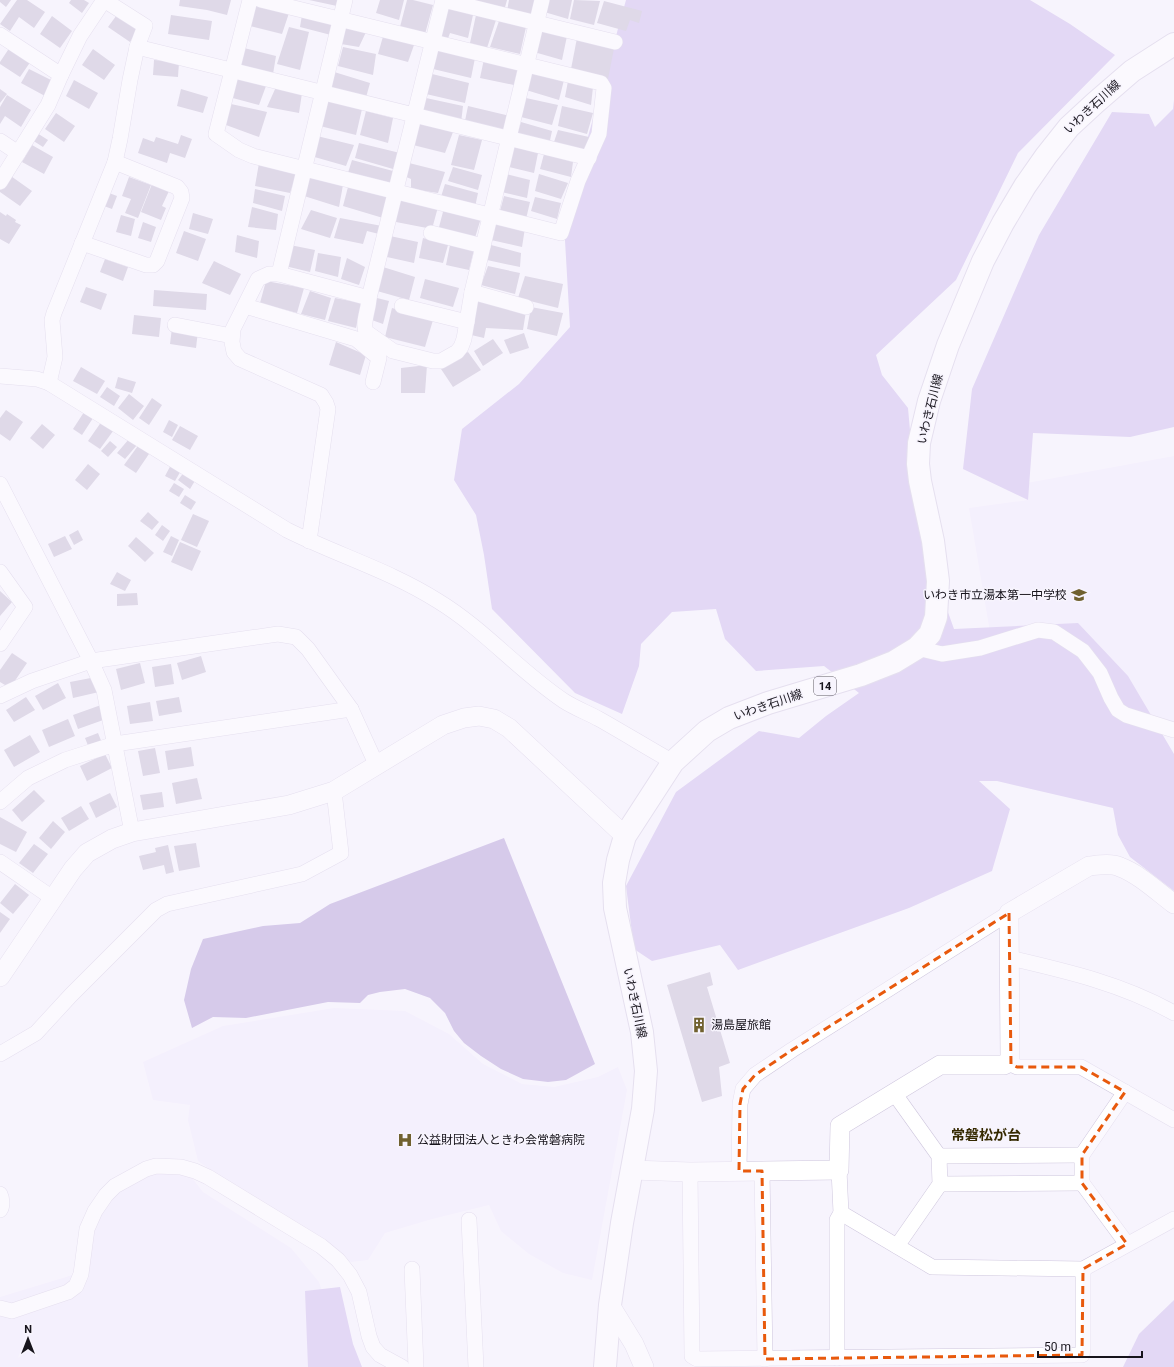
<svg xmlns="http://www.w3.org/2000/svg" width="1174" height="1367" viewBox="0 0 1174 1367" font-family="Roboto,'Noto Sans JP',sans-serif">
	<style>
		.built { fill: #f0eafc }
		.green { fill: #c9b7ea }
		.water { fill: #ad98d3 }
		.building { fill: #c0b8ce }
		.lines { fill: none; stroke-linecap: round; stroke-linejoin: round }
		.minor-casing { stroke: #cfc7de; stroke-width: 16 }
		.tertiary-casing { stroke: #cfc7de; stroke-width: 20 }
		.primary-casing { stroke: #cfc7de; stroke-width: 24 }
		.minor { stroke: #fff; stroke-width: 15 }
		.tertiary { stroke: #fff; stroke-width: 19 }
		.primary { stroke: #fff; stroke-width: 22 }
		.marked { fill: none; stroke: #e8590c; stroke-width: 3; stroke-dasharray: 8 5; stroke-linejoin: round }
		.labels { text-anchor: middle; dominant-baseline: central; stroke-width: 3; stroke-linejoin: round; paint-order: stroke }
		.shield { fill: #f7f4fd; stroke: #5a5760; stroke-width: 1 }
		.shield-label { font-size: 11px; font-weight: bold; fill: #17141c }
		.street-label { font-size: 12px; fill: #17141c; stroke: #f7f4fd }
		.poi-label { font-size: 12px; fill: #17141c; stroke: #f7f4fd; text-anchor: start }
		.quarter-label { font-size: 14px; font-weight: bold; fill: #352900; stroke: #f7f4fd }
	</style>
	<rect width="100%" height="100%" fill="#f7f4fd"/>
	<g class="built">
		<polygon points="1174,456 1174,726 1129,711 990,632 969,508 1028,500 1027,483"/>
		<polygon points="334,1008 405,1011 449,1034 483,1064 522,1084 554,1087 598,1077 618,1067 627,1090 592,1280 563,1273 529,1254 501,1231 489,1205 432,1219 385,1233 368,1260 351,1262 299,1225 224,1179 198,1161 188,1120 190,1105 153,1100 143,1062 223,1026"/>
		<polygon points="182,1165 203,1192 291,1248 319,1282 334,1326 328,1367 0,1367 0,1297 76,1274 110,1192 153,1168"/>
	</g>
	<g class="green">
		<polygon points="626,0 1030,0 1070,24 1115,55 1018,153 956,280 876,355 882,375 908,408 919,531 954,629 1078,623 1128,676 1174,754 1174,891 1130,857 1118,835 1113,808 997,781 979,781 1010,809 992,871 909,908 738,970 720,945 652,961 634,949 626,886 676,792 759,731 799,738 826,716 859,693 824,666 756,671 725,639 716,609 672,612 641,644 639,666 622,714 575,693 492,609 484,555 476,515 454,480 462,429 519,384 570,327 564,223"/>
		<polygon points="1174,100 1174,427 1130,437 1033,433 1028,500 963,469 972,389 1039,235 1112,112 1149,114 1155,127 1173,109"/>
		<polygon points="340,1287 353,1344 362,1367 308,1367 305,1291"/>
		<polygon points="1174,1300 1174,1367 1123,1367 1139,1334"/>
	</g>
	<polygon class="water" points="504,838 595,1064 566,1080 548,1082 523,1079 501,1069 481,1056 464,1043 454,1031 445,1013 430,998 405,989 380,992 368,995 360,1003 328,1002 246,1018 213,1017 192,1028 184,1000 191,969 203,939 263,926 300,923 330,904"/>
	<g class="building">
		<polygon points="0,0 11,0 6,7 0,2"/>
		<polygon points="17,0 27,0 45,12 34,28 19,17 10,31 0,24"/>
		<polygon points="71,0 84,0 89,3 82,13 69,3"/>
		<polygon points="180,0 231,0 227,15 207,10 179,6"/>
		<polygon points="309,0 339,0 337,6"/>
		<polygon points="380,0 404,0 399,20 376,13"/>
		<polygon points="407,0 413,0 433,5 425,34 400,27"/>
		<polygon points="475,0 507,0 504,11 474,4"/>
		<polygon points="509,0 536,0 531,17 507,11"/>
		<polygon points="544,0 572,0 568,19 541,11"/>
		<polygon points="574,0 600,1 594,25 570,19"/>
		<polygon points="604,1 642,11 639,23 630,20 626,31 597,23"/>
		<polygon points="252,4 289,13 282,34 246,25"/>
		<polygon points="446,7 473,15 468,38 450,33 447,41 437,37"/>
		<polygon points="119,12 140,27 130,42 108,27"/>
		<polygon points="171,15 212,21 209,40 168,34"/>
		<polygon points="302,15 332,24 331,35 300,27"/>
		<polygon points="476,15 496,20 487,48 470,43"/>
		<polygon points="52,16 72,31 60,48 40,34"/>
		<polygon points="499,21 526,27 520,54 490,47"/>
		<polygon points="342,25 366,32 359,47 335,43"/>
		<polygon points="289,27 309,32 300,70 277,64"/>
		<polygon points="539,29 567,36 562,60 534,52"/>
		<polygon points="384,33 414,45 408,62 378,54"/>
		<polygon points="577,38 614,48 608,79 571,69"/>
		<polygon points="10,47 31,61 20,77 0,64 0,62"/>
		<polygon points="343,47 376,54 373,75 338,66"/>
		<polygon points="244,48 276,56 273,74 239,67"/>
		<polygon points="437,48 475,58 471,78 433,69"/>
		<polygon points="93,49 115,65 104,80 82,65"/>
		<polygon points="484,59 518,67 514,85 480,78"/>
		<polygon points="154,60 179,62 178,77 153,75"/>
		<polygon points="29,69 53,81 45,96 21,83"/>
		<polygon points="331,71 370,83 365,101 326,90"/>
		<polygon points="531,71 564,80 559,100 526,90"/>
		<polygon points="432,74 469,83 465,103 426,94"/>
		<polygon points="232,77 266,86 259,105 229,97"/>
		<polygon points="74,80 98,93 89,109 66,96"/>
		<polygon points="568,81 593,87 591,105 565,97"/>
		<polygon points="276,87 302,93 299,113 267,107"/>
		<polygon points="0,89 7,94 0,103"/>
		<polygon points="181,89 208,97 203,113 177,106"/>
		<polygon points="7,95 31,110 21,127 5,116 0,124 0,107"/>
		<polygon points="426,98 463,106 461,123 422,114"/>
		<polygon points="526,98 558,105 552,125 521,117"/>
		<polygon points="325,100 362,109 356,135 320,126"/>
		<polygon points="231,104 267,112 259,137 226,125"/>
		<polygon points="468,106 510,116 502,134 464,126"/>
		<polygon points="562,106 593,113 587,134 558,126"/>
		<polygon points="366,111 393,118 388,143 360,135"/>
		<polygon points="56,113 75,126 64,142 45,129"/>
		<polygon points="521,122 552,131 549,145 516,138"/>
		<polygon points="418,123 453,132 445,153 413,145"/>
		<polygon points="558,130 589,137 584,153 553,145"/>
		<polygon points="37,133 48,140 43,147 32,140"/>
		<polygon points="181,135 192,139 185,158 170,153 167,163 138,153 143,138 154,142 156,137 178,144"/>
		<polygon points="459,135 482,140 474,170 451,165"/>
		<polygon points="317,136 354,145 346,166 311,156"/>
		<polygon points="359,143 400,153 393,169 355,158"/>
		<polygon points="32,145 53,157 44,174 22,162"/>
		<polygon points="511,146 538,153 534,173 505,166"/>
		<polygon points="544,154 573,162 571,177 540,169"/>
		<polygon points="352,160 393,171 390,188 347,176"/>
		<polygon points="259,163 297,173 290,193 255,186"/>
		<polygon points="409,163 445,172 438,193 411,189 411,179 404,176"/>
		<polygon points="453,167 482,175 478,190 448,181"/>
		<polygon points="502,173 530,180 527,198 497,191"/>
		<polygon points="8,174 32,191 20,206 0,192 0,185"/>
		<polygon points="539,174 568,183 561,199 535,191"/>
		<polygon points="129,177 151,185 138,218 125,213 131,199 122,196"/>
		<polygon points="308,177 343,185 339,207 304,196"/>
		<polygon points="152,184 169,191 162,206 166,208 161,220 141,212"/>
		<polygon points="445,184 478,193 475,207 440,200"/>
		<polygon points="348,187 387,197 383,218 343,206"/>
		<polygon points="255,189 285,196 282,211 253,203"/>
		<polygon points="109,193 117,196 112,209 104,206"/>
		<polygon points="504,196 530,202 526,219 500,211"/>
		<polygon points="535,197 561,203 557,219 531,211"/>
		<polygon points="399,199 438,207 432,229 396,222"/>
		<polygon points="252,207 278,214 276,230 248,227"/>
		<polygon points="444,208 481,218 474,241 438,231"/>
		<polygon points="311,210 337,218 330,238 301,229"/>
		<polygon points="0,212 6,216 7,214 16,220 15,222 21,225 9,244 0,239"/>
		<polygon points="193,213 213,219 208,234 189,229"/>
		<polygon points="121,215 135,219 131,236 116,232"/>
		<polygon points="340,218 382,226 379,234 367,231 363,244 334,238"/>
		<polygon points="494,220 525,228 522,247 491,240"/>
		<polygon points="143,222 156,227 151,242 138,238"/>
		<polygon points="184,231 206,239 198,261 176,253"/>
		<polygon points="237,235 259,241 257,258 235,252"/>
		<polygon points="390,236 418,242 414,263 387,257"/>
		<polygon points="423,238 448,245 443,263 419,258"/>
		<polygon points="290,245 315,250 310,272 285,266"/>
		<polygon points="450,245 474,250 469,270 446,265"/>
		<polygon points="491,245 521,253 520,267 487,260"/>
		<polygon points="318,253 341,257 338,277 315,271"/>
		<polygon points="347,258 365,267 359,285 341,279"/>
		<polygon points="105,259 128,267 123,281 100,272"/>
		<polygon points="214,261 241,274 230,295 202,283"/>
		<polygon points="488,266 520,273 515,294 481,285"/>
		<polygon points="383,267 415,277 409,300 377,291"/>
		<polygon points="525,276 563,284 558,308 518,298"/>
		<polygon points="425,279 459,288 453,307 420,298"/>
		<polygon points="266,281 304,288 297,313 260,303"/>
		<polygon points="86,287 107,294 101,310 80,302"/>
		<polygon points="154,290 207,294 206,310 153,306"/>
		<polygon points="310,291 331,298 325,320 301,314"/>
		<polygon points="373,297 389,301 383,324 369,319"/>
		<polygon points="335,298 361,303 356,328 328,321"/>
		<polygon points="473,299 526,311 523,330 486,328 484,338 467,334"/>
		<polygon points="531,307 563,313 557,336 527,329"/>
		<polygon points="392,308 433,320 425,347 385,337"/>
		<polygon points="134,315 161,318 159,337 132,334"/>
		<polygon points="172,328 198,331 196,348 170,344"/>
		<polygon points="524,333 529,348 510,354 504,340"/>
		<polygon points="493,339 503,353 483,366 474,351"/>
		<polygon points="336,342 366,355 360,375 329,365"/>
		<polygon points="468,352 481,370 453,387 439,366"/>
		<polygon points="427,365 425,393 401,393 401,368"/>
		<polygon points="81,367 105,381 97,394 73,381"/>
		<polygon points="118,377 136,382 132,393 115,388"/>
		<polygon points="107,387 120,396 114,406 100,397"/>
		<polygon points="129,394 144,406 133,420 118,408"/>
		<polygon points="152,398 162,405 149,425 139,418"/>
		<polygon points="86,409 95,415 82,435 73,429"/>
		<polygon points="6,410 23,422 10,441 0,434 0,418"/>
		<polygon points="104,418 116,427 100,449 88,441"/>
		<polygon points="169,420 178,425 172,437 163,432"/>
		<polygon points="42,424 55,435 43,449 30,438"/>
		<polygon points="180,426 198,436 190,450 172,440"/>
		<polygon points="129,439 137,445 125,459 117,453"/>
		<polygon points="110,441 117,447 108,457 101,451"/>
		<polygon points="140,443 151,451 136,473 124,465"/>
		<polygon points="173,461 183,467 175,481 165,476"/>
		<polygon points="88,464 100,474 87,490 75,480"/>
		<polygon points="185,471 196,479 190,489 178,480"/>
		<polygon points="174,483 184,489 179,497 169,491"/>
		<polygon points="185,495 196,502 191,510 180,503"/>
		<polygon points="148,512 159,522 152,530 140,521"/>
		<polygon points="193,514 209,521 197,547 181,540"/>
		<polygon points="162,525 170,531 163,541 155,535"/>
		<polygon points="78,530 83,540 74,545 69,535"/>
		<polygon points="65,536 72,549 54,557 48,544"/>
		<polygon points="171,536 179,540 172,556 163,552"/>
		<polygon points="136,537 154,553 145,562 128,546"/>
		<polygon points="180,542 201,551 192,571 171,562"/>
		<polygon points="117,572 131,580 125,591 110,584"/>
		<polygon points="0,591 12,602 0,616"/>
		<polygon points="137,593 138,605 117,606 117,594"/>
		<polygon points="12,653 27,663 10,688 0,682 0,670"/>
		<polygon points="201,656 206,672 182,680 177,663"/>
		<polygon points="140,663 145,683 121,690 116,669"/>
		<polygon points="171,664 174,684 155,687 152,667"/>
		<polygon points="96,677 99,692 73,698 70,682"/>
		<polygon points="58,683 66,698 43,710 35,696"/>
		<polygon points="26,697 35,710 14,722 6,710"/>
		<polygon points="179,697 182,712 159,716 156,701"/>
		<polygon points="150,702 153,721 130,724 127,706"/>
		<polygon points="101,705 106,719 78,729 73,715"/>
		<polygon points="68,719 75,736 49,747 42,730"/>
		<polygon points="98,733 102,743 89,748 85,738"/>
		<polygon points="30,735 40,752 14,767 4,750"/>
		<polygon points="191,747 194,766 168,770 165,751"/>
		<polygon points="155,748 160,773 143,776 138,751"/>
		<polygon points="105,754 112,768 87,781 80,766"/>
		<polygon points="197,778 202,799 176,804 172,783"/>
		<polygon points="34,790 45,801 22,822 12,810"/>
		<polygon points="162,792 164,807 143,810 140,795"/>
		<polygon points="110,793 117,807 96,818 89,803"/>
		<polygon points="81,806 89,819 69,831 61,818"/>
		<polygon points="0,817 27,832 16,852 0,844"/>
		<polygon points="53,821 65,832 51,849 39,838"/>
		<polygon points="196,843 200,867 179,871 174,846"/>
		<polygon points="34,844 48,854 33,873 19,863"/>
		<polygon points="168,845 174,872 166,874 164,865 143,870 139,856 156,852 155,848"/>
		<polygon points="15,884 29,895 13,914 0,903"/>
		<polygon points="0,912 10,919 0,933"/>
		<polygon points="710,972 713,985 707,987 730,1063 719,1067 722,1096 702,1102 667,985"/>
	</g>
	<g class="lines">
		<g class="minor-casing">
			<g id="minor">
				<polyline points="250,0 216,134 239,150 253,156 561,233 578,181 599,134 604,88 601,83 261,0"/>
				<path d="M 443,0 L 369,298 C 369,309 362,322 366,332 L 393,351 L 433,361 L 441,361 L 457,352 L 461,347 L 464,339 L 472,292 L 542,0"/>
				<polyline points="443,0 615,42"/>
				<polyline points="0,35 61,75 48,105 0,182"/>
				<polyline points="137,47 589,158"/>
				<polyline points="61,75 80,36 104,0"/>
				<polyline points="0,141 18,153"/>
				<polyline points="431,233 483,246"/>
				<polyline points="82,243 146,265 153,265 157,261 182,198 181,192 177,187 115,162"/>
				<polyline points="279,274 345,0"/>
				<polyline points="472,292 526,307"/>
				<polyline points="245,306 356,339 379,358 373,382"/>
				<polyline points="402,306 467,322"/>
				<polyline points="175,325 232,336"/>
				<path d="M 0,376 L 37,379 L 49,383 L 287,530 C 337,555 391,571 438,601 C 484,629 519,671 564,701 C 575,708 588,713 599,719 C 624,733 648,748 673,762"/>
				<polyline points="49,383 55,357 52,320 54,313 115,162 120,139 130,80 137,47 145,26 104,0"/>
				<polyline points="0,484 91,661 104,690 132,832"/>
				<polyline points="309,541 328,409 326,403 321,395 240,359 234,352 232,342 233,329 258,279 269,274 279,274 369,298"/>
				<polyline points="0,572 25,607 0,644"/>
				<polyline points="917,648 942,654 980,648 1038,630 1054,632 1083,651 1100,673 1111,698 1118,710 1126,715 1174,730"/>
				<polyline points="0,696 32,681 91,661 278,634 296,637 308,649 351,709 377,766"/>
				<polyline points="0,802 28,778 65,760 115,744 351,709"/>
				<polyline points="0,862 54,899"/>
				<path d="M 1010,958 C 1066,971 1123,984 1174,1013"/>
				<polyline points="0,1054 36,1033 71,995 156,910 167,904 302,874 341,853 334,791"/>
				<polyline points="1008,1063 1017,1067 1081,1067 1174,1120"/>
				<polyline points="894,1093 939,1156 940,1184 897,1246"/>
				<polyline points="939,1156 1082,1155"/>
				<polyline points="739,1171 740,1104 743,1089 755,1075 792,1050 1009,913"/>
				<polyline points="762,1171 765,1359"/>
				<polyline points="690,1172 692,1356 697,1359 1082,1355 1083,1349 1083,1269"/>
				<polyline points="1082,1183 1127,1244"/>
				<polyline points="940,1184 1082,1183 1082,1155 1125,1092"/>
				<path d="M 0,1194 C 2,1198 3,1206 0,1210"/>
				<polyline points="841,1213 932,1267 1083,1269 1174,1219"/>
				<polyline points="469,1220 476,1367"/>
				<polyline points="412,1269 416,1367"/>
				<polyline points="0,1308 12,1311 68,1292 76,1286 81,1274 87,1229 95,1211 106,1195 115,1186 146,1169 156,1166 181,1167 195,1171 208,1177 321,1246 338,1260 350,1275 359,1292 369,1336 373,1347 380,1355 402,1367"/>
				<polyline points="837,1358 837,1220 841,1213 839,1170"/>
			</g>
		</g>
		<g class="tertiary-casing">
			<g id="tertiary">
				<polyline points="0,977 73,869 87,853 112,839 132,832 289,805 334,791 443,725 464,718 479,716 494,719 509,728 625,836"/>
				<path d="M 632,1170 L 690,1172 L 839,1170 L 840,1126 L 940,1065 L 1004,1065 L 1008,1063 L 1010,1059 L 1009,913 L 1089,866 C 1099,865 1111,863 1120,867 C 1139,874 1158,892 1174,904"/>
				<polyline points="610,1305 634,1344 644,1367"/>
			</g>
		</g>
		<g class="primary-casing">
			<polyline id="primary" points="605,1367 610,1305 622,1223 643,1109 646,1071 642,1032 615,908 614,883 618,860 625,836 673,762 707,731 729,718 768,703 861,675 894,662 917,648 930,634 936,617 938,581 933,541 920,481 918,464 919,443 929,401 948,345 983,261 1003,223 1025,186 1046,156 1069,127 1095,103 1132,71 1174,44"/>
		</g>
		<use href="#minor" class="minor"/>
		<use href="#tertiary" class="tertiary"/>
		<use href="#primary" class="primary"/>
	</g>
	<path d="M0 0H1174V1367H0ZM 1009,913 L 1011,1064 L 1017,1067 L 1081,1067 L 1125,1092 L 1082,1155 L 1082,1183 L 1127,1244 L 1083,1269 L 1082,1355 L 765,1359 L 762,1171 L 739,1171 L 740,1104 L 743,1089 L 755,1075 L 792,1050 Z" fill="#f7f4fd" fill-opacity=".55" fill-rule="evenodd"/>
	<path class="marked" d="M 1009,913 L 1011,1064 L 1017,1067 L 1081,1067 L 1125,1092 L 1082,1155 L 1082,1183 L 1127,1244 L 1083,1269 L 1082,1355 L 765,1359 L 762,1171 L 739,1171 L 740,1104 L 743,1089 L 755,1075 L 792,1050 Z"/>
	<defs>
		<g id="school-bare" transform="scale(1.2)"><path d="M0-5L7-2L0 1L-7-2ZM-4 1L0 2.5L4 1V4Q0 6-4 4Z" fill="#70612f" stroke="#f7f4fd" stroke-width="2.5" paint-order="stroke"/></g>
		<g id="building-bare" transform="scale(1.2)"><path d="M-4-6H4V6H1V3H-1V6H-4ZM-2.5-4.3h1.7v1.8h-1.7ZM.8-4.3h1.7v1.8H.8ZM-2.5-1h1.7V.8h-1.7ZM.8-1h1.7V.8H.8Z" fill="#70612f" stroke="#f7f4fd" stroke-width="2.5" paint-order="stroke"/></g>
		<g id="hospital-bare" transform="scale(1.2)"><path d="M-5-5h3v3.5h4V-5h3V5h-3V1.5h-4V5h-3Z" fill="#70612f" stroke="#f7f4fd" stroke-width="2.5" paint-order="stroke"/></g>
	</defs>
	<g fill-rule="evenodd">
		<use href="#school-bare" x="1079" y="595"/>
		<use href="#building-bare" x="699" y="1025"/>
		<use href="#hospital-bare" x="405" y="1140"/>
	</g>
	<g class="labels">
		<rect class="shield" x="814" y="677" width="22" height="18" rx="3"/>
		<g class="shield-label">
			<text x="825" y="686">14</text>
		</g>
		<g class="street-label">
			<text transform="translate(1092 107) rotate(-43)">いわき石川線</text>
			<text transform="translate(930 409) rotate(-76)">いわき石川線</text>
			<text transform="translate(768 705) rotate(-19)">いわき石川線</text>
			<text transform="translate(635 1003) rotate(78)">いわき石川線</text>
		</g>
		<g class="poi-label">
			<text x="1067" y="595" text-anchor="end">いわき市立湯本第一中学校</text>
			<text x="711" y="1025">湯島屋旅館</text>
			<text x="417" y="1140">公益財団法人ときわ会常磐病院</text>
		</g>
		<g class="quarter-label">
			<text x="986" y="1135">常磐松が台</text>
		</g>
	</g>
	<g transform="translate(28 1339)" stroke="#f7f4fd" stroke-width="3" paint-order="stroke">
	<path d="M0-3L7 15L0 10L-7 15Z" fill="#17141c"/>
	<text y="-6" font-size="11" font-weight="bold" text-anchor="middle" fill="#17141c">N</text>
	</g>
	<path d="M1038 1351v6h104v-6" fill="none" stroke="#17141c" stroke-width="2"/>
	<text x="1044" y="1351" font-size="12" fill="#17141c" stroke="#f7f4fd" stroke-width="3" paint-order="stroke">50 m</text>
</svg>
